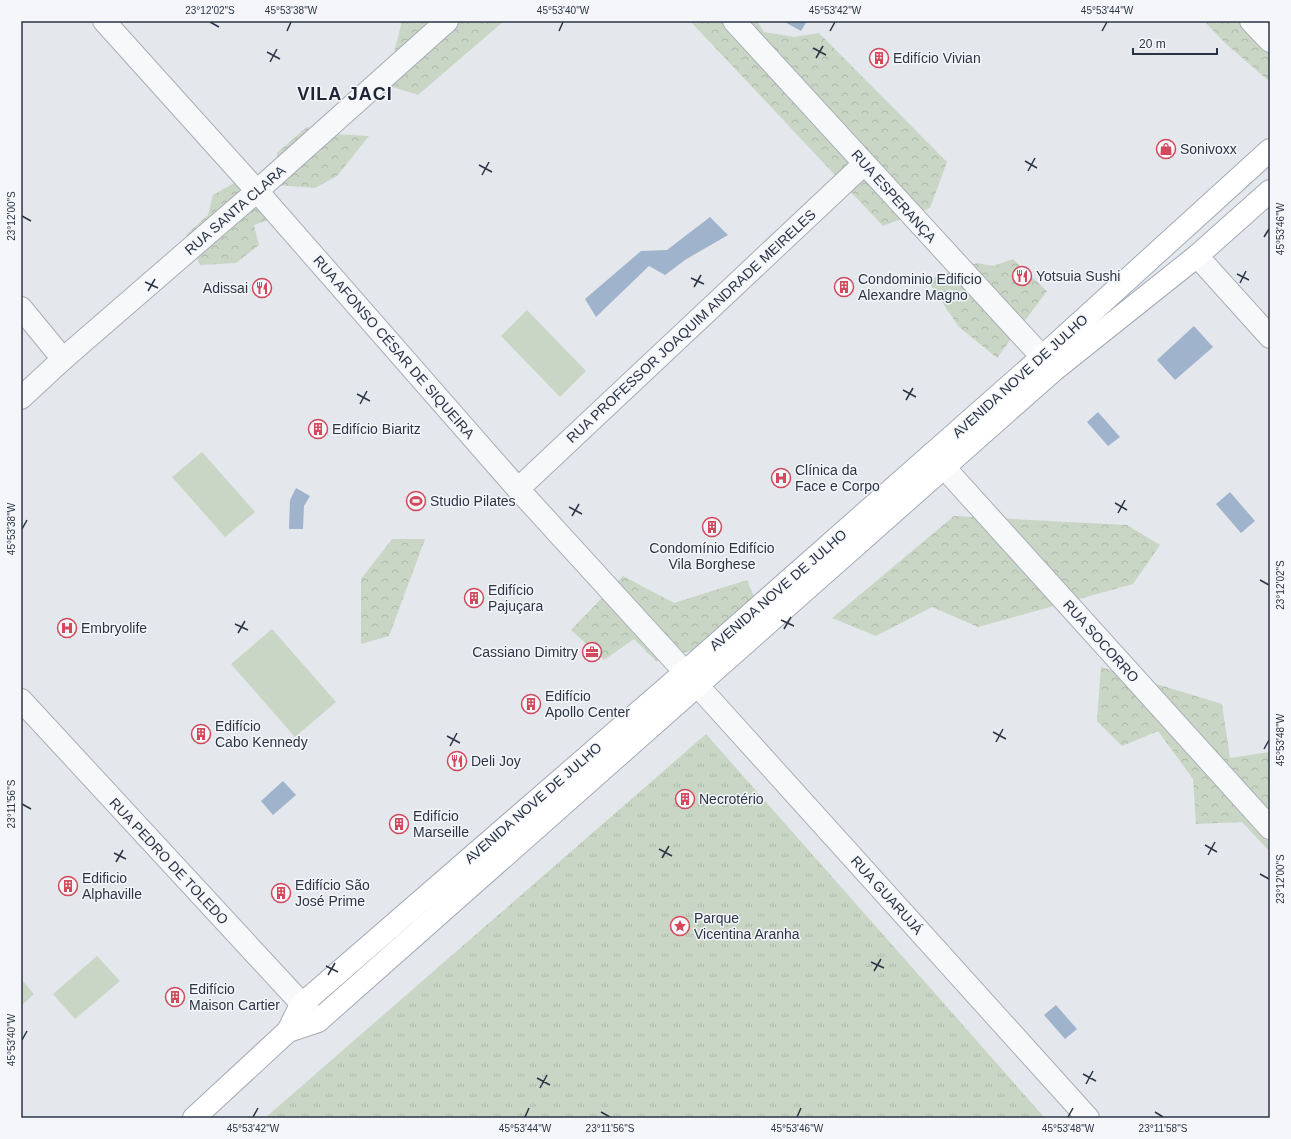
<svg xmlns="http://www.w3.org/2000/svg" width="1291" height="1139" viewBox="0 0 1291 1139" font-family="Arial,sans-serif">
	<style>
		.forest { fill: url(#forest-crowns) }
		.park { fill: url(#park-tufts) }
		.garden { fill: #c9d6c5 }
		.water { fill: #9fb4cc }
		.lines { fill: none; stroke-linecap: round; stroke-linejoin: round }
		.minor-casing { stroke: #a9aeb7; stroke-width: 24 }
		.major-casing { stroke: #a3abb8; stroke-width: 24 }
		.minor { stroke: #f7f8fa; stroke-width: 22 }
		.major { stroke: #fff; stroke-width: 22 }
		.ticks { fill: none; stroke: #2b3445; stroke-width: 1.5 }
		.labels { text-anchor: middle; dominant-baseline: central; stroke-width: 3; stroke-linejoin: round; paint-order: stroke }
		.poi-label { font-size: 14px; fill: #2b3445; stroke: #f4f6f9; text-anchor: start }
		.street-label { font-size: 14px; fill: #2b3445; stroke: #f4f6f9 }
		.district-label { font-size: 18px; font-weight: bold; letter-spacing: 1px; fill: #1d2536; stroke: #f4f6f9 }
		.neatline { fill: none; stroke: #2b3445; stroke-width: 1.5 }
		.ticks-label { font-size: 10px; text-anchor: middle; fill: #2b3445 }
	</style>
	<defs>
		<pattern id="forest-crowns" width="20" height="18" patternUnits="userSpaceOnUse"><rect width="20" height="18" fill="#c9d6c5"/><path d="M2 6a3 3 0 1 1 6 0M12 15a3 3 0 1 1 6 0" fill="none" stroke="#adb8ab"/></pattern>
		<pattern id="park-tufts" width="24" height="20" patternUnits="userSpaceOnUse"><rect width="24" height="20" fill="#c9d6c5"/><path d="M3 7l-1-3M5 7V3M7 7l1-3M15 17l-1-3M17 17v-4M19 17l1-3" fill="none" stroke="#adb8ab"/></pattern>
	</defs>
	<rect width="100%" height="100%" fill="#e4e7ec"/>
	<g class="forest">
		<polygon points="402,21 504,21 418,95 386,85"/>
		<polygon points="690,21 757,21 764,32 794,37 819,33 947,162 930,208 883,226"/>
		<polygon points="1204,21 1270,21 1270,82 1225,43"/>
		<polygon points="307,127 335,134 369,136 337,176 315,188 277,185 277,153"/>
		<polygon points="234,183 257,184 268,220 254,225 259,245 236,263 200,265 186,235 208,215 213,195"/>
		<polygon points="1013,259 1047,291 997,358 959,327 927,280 977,263 993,266"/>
		<polygon points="954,516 1127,525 1160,545 1133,584 978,627 932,607 876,636 832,618"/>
		<polygon points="392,539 425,539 389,636 361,644 361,579"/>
		<polygon points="623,576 674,603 747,580 767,628 656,661 634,639 604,660 571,630"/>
		<polygon points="1101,667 1222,704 1230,758 1270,752 1270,852 1242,822 1196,824 1193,779 1158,731 1122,746 1097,721"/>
	</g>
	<polygon class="park" points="706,734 1045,1118 265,1118"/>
	<g class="garden">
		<polygon points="527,310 586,371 560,397 501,336"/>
		<polygon points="202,452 255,512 225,537 172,477"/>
		<polygon points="272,629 336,702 295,737 231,664"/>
		<polygon points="97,956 120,981 75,1019 53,994"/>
		<polygon points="21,979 34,994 21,1006"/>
	</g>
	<g class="water">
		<polygon points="783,21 807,21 801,31"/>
		<polygon points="710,217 728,235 685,260 665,275 649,266 596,317 585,299 641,251 667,250"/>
		<polygon points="1194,326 1213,347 1175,380 1157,360"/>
		<polygon points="1098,412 1120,437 1108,446 1087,422"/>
		<polygon points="296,488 310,496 304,506 303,529 289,529 290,500"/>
		<polygon points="1230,492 1255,521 1241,533 1216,504"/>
		<polygon points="283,781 296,795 273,815 261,801"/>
		<polygon points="1056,1005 1077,1029 1065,1039 1044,1015"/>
	</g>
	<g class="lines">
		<g class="minor-casing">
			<g id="minor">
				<polyline points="104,21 257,191 518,489 716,706 1088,1118"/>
				<polyline points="734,21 1054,370"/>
				<polyline points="1251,21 1270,41"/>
				<polyline points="1197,256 1270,337"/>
				<polyline points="21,308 63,359"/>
				<polyline points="21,398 63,359 257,191 447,21"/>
				<polyline points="932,454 1270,828"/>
				<polyline points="518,489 864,164"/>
				<polyline points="21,700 314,1017"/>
			</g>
		</g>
		<g class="major-casing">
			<g id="major">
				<polyline points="288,1031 318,1021 1054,370 1197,256 1270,191"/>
				<polyline points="194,1118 288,1031 301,1005 685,672 1041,358 1270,150"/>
			</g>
		</g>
		<use href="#minor" class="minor"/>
		<use href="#major" class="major"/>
	</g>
	<path class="ticks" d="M 210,22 L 219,27M 287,31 L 291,22M 559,31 L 563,22M 830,31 L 835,22M 1102,31 L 1107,22M 813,48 L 826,55M 267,52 L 280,59M 816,58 L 823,46M 270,62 L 277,49M 1025,161 L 1037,168M 479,165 L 492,172M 1028,171 L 1035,158M 482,175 L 489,162M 22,216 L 31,221M 1264,237 L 1269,229M 1237,274 L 1249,280M 691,278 L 704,284M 145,282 L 158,288M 1240,283 L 1246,271M 694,287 L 701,275M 148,291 L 155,279M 903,390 L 916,397M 357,394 L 370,401M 906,400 L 913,388M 360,404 L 367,391M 1115,503 L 1127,510M 569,507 L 582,514M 1118,513 L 1125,500M 572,516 L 579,504M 22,529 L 27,520M 1260,580 L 1269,585M 781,620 L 794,626M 235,624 L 248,630M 784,629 L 791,617M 238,633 L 245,621M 993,732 L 1006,739M 447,736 L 460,743M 996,742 L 1003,729M 450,746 L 457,733M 1264,749 L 1269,740M 22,804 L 31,809M 1205,845 L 1217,852M 659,849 L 672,856M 114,853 L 126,859M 1208,855 L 1215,842M 662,858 L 669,846M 116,862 L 123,850M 1260,874 L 1269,879M 871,962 L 884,968M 326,966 L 338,972M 874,971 L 881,959M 328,975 L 335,963M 22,1040 L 27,1031M 1083,1074 L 1096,1081M 537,1078 L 550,1085M 1086,1084 L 1093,1071M 540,1088 L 547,1075M 601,1112 L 610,1117M 1155,1112 L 1163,1117M 253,1117 L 258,1108M 525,1117 L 529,1108M 797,1117 L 801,1108M 1068,1117 L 1073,1108"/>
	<defs>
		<g id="building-ring" transform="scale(1)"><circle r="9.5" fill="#f4f6f9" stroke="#d1495b" stroke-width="1.5"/><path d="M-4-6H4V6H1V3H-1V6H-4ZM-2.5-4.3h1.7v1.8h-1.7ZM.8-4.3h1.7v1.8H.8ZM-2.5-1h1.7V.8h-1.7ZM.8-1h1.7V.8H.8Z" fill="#d1495b"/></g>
		<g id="shop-ring" transform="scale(1)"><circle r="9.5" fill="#f4f6f9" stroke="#d1495b" stroke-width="1.5"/><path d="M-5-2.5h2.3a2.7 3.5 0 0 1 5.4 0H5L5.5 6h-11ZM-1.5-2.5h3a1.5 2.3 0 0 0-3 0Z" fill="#d1495b"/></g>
		<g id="restaurant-ring" transform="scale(1)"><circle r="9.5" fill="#f4f6f9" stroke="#d1495b" stroke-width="1.5"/><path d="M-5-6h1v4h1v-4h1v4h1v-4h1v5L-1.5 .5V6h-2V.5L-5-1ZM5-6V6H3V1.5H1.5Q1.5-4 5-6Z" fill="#d1495b"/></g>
		<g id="hospital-ring" transform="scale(1)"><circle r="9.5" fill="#f4f6f9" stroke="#d1495b" stroke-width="1.5"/><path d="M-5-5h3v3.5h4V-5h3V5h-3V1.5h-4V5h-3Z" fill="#d1495b"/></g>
		<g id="stadium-ring" transform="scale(1)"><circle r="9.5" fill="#f4f6f9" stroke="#d1495b" stroke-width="1.5"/><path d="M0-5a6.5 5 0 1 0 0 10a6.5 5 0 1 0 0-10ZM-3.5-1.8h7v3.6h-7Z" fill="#d1495b"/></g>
		<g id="office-ring" transform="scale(1)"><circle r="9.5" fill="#f4f6f9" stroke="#d1495b" stroke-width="1.5"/><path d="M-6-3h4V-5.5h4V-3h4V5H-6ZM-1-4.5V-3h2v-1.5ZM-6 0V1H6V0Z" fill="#d1495b"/></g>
		<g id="sight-ring" transform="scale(1)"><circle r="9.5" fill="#f4f6f9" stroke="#d1495b" stroke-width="1.5"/><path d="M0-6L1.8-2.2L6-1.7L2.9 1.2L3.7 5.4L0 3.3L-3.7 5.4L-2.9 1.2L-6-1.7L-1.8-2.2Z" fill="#d1495b"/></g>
	</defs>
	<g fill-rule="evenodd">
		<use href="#building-ring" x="879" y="58"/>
		<use href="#shop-ring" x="1166" y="149"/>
		<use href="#restaurant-ring" x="1022" y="276"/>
		<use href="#building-ring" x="844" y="287"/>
		<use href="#restaurant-ring" x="262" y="288"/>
		<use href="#building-ring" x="318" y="429"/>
		<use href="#hospital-ring" x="781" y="478"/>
		<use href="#stadium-ring" x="416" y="501"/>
		<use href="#building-ring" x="712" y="527"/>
		<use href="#building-ring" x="474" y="598"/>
		<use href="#hospital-ring" x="67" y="628"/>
		<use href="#office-ring" x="592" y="652"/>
		<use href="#building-ring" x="531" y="704"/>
		<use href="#building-ring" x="201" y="734"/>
		<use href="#restaurant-ring" x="457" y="761"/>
		<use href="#building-ring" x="685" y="799"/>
		<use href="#building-ring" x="399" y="824"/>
		<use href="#building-ring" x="68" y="886"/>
		<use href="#building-ring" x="281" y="893"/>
		<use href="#sight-ring" x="680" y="926"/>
		<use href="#building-ring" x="175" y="997"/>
	</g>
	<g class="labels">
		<g class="poi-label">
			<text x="893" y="58">Edifício Vivian</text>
			<text x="1180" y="149">Sonivoxx</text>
			<text x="1036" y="276">Yotsuia Sushi</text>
			<text x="858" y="279">Condominio Edificio<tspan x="858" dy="16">Alexandre Magno</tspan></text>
			<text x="248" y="288" text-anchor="end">Adissai</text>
			<text x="332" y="429">Edifício Biaritz</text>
			<text x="795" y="470">Clínica da<tspan x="795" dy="16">Face e Corpo</tspan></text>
			<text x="430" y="501">Studio Pilates</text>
			<text x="712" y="548" text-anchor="middle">Condomínio Edifício<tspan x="712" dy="16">Vila Borghese</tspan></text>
			<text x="488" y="590">Edifício<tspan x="488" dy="16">Pajuçara</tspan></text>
			<text x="81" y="628">Embryolife</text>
			<text x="578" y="652" text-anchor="end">Cassiano Dimitry</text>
			<text x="545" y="696">Edifício<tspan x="545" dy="16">Apollo Center</tspan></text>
			<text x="215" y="726">Edifício<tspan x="215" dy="16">Cabo Kennedy</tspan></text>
			<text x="471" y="761">Deli Joy</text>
			<text x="699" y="799">Necrotério</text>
			<text x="413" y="816">Edifício<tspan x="413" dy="16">Marseille</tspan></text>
			<text x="82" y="878">Edificio<tspan x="82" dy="16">Alphaville</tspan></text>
			<text x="295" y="885">Edifício São<tspan x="295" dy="16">José Prime</tspan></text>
			<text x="694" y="918">Parque<tspan x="694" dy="16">Vicentina Aranha</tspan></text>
			<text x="189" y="989">Edifício<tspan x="189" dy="16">Maison Cartier</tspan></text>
		</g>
		<g class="street-label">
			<text transform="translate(894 196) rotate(48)">RUA ESPERANÇA</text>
			<text transform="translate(235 210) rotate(-41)">RUA SANTA CLARA</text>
			<text transform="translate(691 326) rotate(-43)">RUA PROFESSOR JOAQUIM ANDRADE MEIRELES</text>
			<text transform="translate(394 347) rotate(49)">RUA AFONSO CÉSAR DE SIQUEIRA</text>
			<text transform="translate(1020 376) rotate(-42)">AVENIDA NOVE DE JULHO</text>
			<text transform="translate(778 590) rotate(-41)">AVENIDA NOVE DE JULHO</text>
			<text transform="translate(1101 641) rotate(48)">RUA SOCORRO</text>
			<text transform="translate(533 803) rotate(-41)">AVENIDA NOVE DE JULHO</text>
			<text transform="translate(169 861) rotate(47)">RUA PEDRO DE TOLEDO</text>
			<text transform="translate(887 895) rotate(48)">RUA GUARUJÁ</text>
		</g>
		<g class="district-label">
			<text x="345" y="94">VILA JACI</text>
		</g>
	</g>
	<rect width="1291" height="1139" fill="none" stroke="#f4f6f9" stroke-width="44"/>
	<path d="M1133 48v6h84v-6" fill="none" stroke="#2b3445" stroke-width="2"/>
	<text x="1139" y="48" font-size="12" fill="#2b3445" stroke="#f4f6f9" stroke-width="3" paint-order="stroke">20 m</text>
	<rect x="22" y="22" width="1247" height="1095" class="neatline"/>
	<g class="ticks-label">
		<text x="210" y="14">23°12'02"S</text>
		<text x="291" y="14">45°53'38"W</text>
		<text x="563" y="14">45°53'40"W</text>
		<text x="835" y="14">45°53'42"W</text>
		<text x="1107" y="14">45°53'44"W</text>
		<text transform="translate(11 216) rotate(-90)" y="4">23°12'00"S</text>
		<text transform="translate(1280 229) rotate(-90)" y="4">45°53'46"W</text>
		<text transform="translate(11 529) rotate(-90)" y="4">45°53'38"W</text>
		<text transform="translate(1280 585) rotate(-90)" y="4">23°12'02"S</text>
		<text transform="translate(1280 740) rotate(-90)" y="4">45°53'48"W</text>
		<text transform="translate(11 804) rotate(-90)" y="4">23°11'56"S</text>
		<text transform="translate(1280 879) rotate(-90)" y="4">23°12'00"S</text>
		<text transform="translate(11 1040) rotate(-90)" y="4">45°53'40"W</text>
		<text x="253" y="1132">45°53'42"W</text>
		<text x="525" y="1132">45°53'44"W</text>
		<text x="610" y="1132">23°11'56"S</text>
		<text x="797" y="1132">45°53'46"W</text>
		<text x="1068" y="1132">45°53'48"W</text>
		<text x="1163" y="1132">23°11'58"S</text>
	</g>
</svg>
